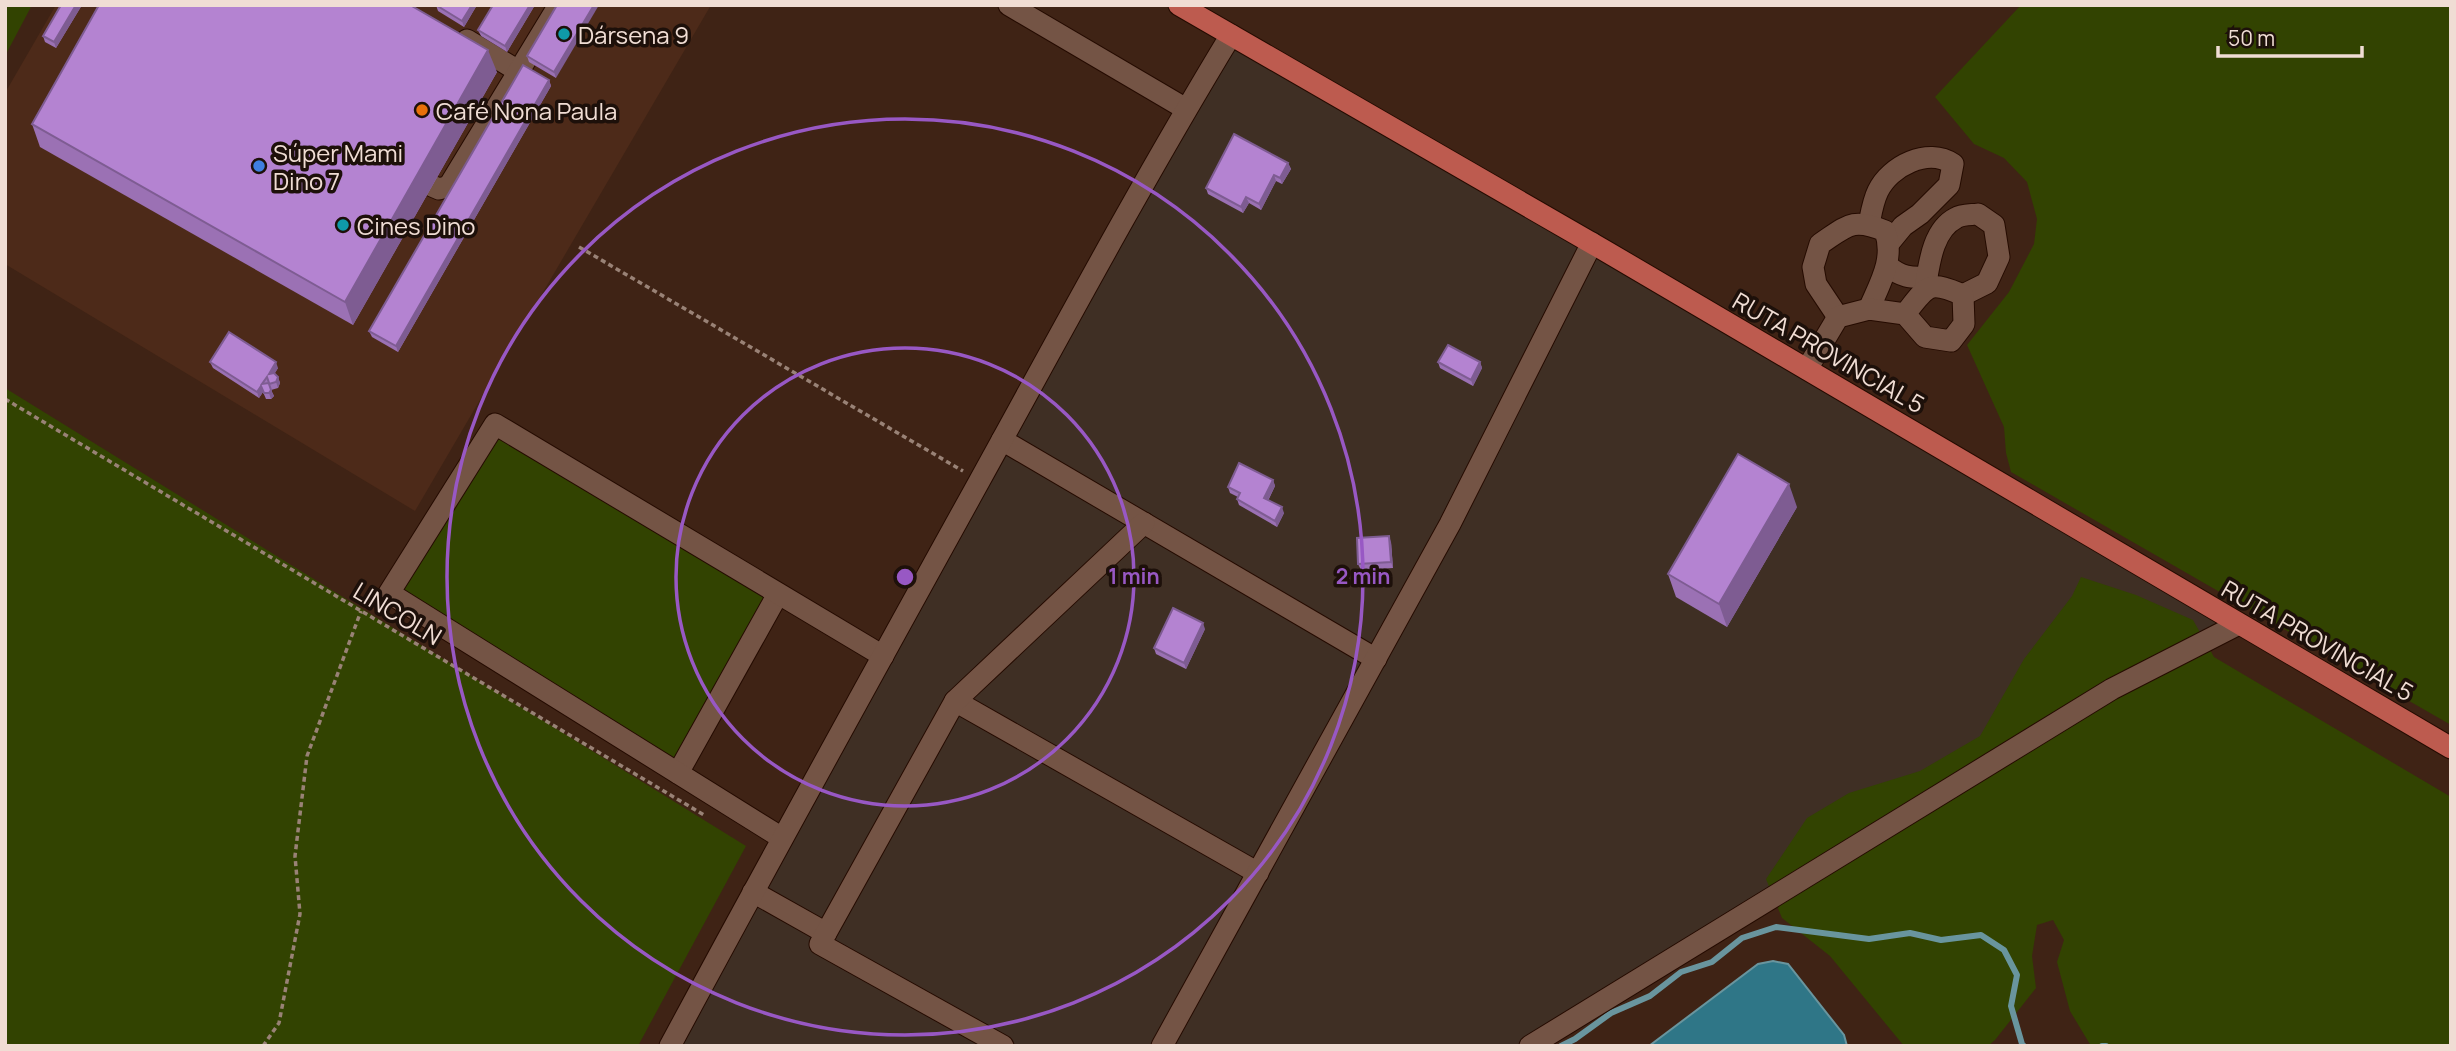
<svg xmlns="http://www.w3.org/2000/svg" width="2456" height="1051" viewBox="0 0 2456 1051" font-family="Manrope,sans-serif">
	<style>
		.built { fill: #4d2a19 }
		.industrial { fill: #3f2f24 }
		.green { fill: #324301 }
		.water { fill: #2f7687; stroke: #69959e; stroke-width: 2 }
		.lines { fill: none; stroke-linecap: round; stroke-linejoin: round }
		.stream { stroke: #69959e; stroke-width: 6 }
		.minor-casing { stroke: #250b01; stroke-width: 23 }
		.major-casing { stroke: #250b01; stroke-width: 23 }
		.path { stroke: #998276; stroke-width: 3.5; stroke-dasharray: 5 3.5; stroke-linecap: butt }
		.minor { stroke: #745445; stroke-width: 21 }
		.major { stroke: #bd5b4f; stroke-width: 21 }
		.wall { fill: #9b71b4 }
		.shaded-wall { fill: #7e5c92 }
		.building { fill: #b483d1; stroke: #7e5c92; stroke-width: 2; fill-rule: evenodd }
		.ring { fill: none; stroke: #9858c4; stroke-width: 3.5 }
		.culture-dot { fill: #0f9aa8; stroke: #1d100a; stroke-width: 2.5 }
		.food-dot { fill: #e8710a; stroke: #1d100a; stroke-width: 2.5 }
		.shop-dot { fill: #3f7fe0; stroke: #1d100a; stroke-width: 2.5 }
		.labels { text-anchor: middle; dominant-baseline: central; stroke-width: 7; stroke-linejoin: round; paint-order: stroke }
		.poi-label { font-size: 24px; fill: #f0ddd4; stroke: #1d100a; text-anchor: start }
		.street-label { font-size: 24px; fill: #f0ddd4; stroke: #1d100a }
		.centre { fill: #9858c4; stroke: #1d100a; stroke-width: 3.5 }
		.ring-label { font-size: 21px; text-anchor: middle; font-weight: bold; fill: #9858c4; stroke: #1d100a; stroke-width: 7; stroke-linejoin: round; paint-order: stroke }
	</style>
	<rect width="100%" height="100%" fill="#3f2315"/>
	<polygon class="built" points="56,5 711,5 415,511 5,264 5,93"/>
	<polygon class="industrial" points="1231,35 2239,624 1530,1046 672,1046"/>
	<g class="green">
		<polygon points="5,5 32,5 5,56"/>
		<polygon points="2021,5 2451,5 2451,725 2011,472 2006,453 2004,427 1967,345 2009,292 2034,244 2037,219 2027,182 2004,158 1974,144 1935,97"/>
		<polygon points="5,388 746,846 638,1046 5,1046"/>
		<polygon points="495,424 778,594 678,773 389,593"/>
		<polygon points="2081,577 2136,595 2193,620 2214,657 2451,797 2451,1046 2091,1046 2070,1011 2057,962 2064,940 2053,920 2037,925 2032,956 2036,988 1995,1040 1988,1046 1904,1046 1830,956 1782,918 1766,879 1807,818 1849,793 1920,771 1980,736 2024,659 2072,596"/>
	</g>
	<polygon class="water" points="1773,961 1788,964 1844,1035 1847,1046 1649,1046 1758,964"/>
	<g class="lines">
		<g class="stream">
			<polyline points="1561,1046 1575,1039 1611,1013 1650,996 1681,972 1712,962 1742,938 1776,927 1869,939 1910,933 1941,940 1981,935 2004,950 2017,975 2011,1006 2022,1044 2024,1046"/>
			<polyline points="2102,1046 2106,1046"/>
		</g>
		<g class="minor-casing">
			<g id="minor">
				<polyline points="1009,5 1186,109"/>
				<polyline points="467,40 520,72"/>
				<polyline points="432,186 439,189 449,186 559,5"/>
				<path d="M 1869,224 C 1871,214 1873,201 1878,191 C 1890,166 1928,147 1953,164 L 1949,185 L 1920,214 L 1903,226 L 1889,243"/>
				<path d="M 1888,266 C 1901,277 1910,278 1927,277"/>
				<path d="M 1925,289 C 1929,266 1932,230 1956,218 C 1962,214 1972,215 1978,214 L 1994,225 L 1999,257 L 1987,283 L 1963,295"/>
				<path d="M 1838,317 L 1816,284 L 1813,267 L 1820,244 C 1847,226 1852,217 1885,231 C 1895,259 1880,283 1869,309"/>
				<path d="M 1807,369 L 1838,317 L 1869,309 L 1905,314 L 1925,337 L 1951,341 L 1964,324 L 1963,295 C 1928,280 1928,285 1905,314"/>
				<polyline points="1002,440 1376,659"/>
				<polyline points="955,701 1258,873"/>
				<polyline points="678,773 778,594"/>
				<polyline points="782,838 389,593 495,424 883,656"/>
				<polyline points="753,892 826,933"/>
				<path d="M 670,1046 C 772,856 876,668 980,480 C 1062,331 1143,180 1231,35"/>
				<polyline points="1003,1046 820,944 955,701 1144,523"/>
				<polyline points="1162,1046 1450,524 1592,243"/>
				<polyline points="1530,1046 2112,689 2239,624"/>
			</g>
		</g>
		<g class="major-casing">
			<polyline id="major" points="1179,5 1602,249 2451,748"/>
		</g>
		<g class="path">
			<polyline points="579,247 963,471"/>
			<polyline points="5,399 704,815"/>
			<polyline points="263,1046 279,1023 300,914 295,856 307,756 361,611"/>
		</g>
		<use href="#minor" class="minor"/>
		<use href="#major" class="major"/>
	</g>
	<g class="wall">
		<polygon points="61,5 82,5 56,48 45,42 43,36"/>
		<polygon points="436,5 477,5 464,27 438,11"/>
		<polygon points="493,5 535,5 507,52 481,36 478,30"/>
		<polygon points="557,5 556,78 529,62 527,56"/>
		<polygon points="497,72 353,325 40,147 32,124"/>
		<polygon points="549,80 551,86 398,352 372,337 369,331"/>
		<polygon points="1288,163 1291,169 1282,184 1276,181 1261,210 1249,203 1243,213 1208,194 1206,188"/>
		<polygon points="210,362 278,368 274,374 278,377 280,383 278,388 271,390 274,396 271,399 266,399 263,392 259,398 213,368"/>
		<polygon points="1438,362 1480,362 1482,368 1473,386 1440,368"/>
		<polygon points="1273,480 1275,486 1268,501 1284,513 1277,527 1239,505 1237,499 1238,497 1230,493 1228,487"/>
		<polygon points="1797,507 1727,627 1676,597 1668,574"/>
		<polygon points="1391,542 1393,568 1361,570 1358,564"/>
		<polygon points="1205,629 1186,669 1156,654 1154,648"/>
	</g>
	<g class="shaded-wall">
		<polygon points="76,5 82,5 56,48 54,42"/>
		<polygon points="472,5 477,5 464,27 462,21"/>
		<polygon points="530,5 535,5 507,52 505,46"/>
		<polygon points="594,5 599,5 556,78 554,72"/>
		<polygon points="488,50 497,72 353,325 345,302"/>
		<polygon points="549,80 551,86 398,352 396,346"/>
		<polygon points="1288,163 1291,169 1282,184 1280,178"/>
		<polygon points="1274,175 1276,181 1261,210 1259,204"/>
		<polygon points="1246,197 1249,203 1243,213 1241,207"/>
		<polygon points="276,362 278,368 271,380 269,374"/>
		<polygon points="1480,362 1482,368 1473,386 1471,380"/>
		<polygon points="278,377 280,383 278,388 276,382"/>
		<polygon points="261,386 263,392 259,398 257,392"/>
		<polygon points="271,390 274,396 271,399 269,393"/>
		<polygon points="1273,480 1275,486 1266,504 1264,498"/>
		<polygon points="1789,484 1797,507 1727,627 1719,604"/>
		<polygon points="1282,507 1284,513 1277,527 1275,521"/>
		<polygon points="1389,536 1391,542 1393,568 1391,562"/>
		<polygon points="1203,623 1205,629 1186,669 1184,663"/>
	</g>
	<g class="building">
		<polygon points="61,5 76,5 54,42 43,36"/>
		<polygon points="99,5 410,5 488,50 345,302 32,124"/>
		<polygon points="436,5 472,5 462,21"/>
		<polygon points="493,5 530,5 505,46 478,30"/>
		<polygon points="557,5 594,5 554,72 527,56"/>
		<polygon points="523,65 549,80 396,346 369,331"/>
		<polygon points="1234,134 1288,163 1280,178 1274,175 1259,204 1246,197 1241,207 1206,188"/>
		<path d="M 229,332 L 276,362 L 269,374 L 274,373 L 278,377 L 276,382 L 269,384 L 271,390 L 269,393 L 264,393 L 261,386 L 257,392 L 210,362 ZM 267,377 L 269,383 L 262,384 Z"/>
		<polygon points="1448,345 1480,362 1471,380 1438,362"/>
		<polygon points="1738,454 1789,484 1719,604 1668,574"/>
		<polygon points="1239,463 1273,480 1264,498 1282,507 1275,521 1237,499 1240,493 1228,487"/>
		<polygon points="1389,536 1391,562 1358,564 1357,538"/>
		<polygon points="1173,608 1203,623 1184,663 1154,648"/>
	</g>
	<g class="ring">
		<circle cx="905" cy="577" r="229"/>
		<circle cx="905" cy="577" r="458"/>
	</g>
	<g class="culture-dot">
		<circle cx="564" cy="34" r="7"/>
		<circle cx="343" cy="225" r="7"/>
	</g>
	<circle class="food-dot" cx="422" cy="110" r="7"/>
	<circle class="shop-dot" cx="259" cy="166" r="7"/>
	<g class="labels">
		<g class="poi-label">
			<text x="578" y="34">Dársena 9</text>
			<text x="436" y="110">Café Nona Paula</text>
			<text x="273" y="152">Súper Mami<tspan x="273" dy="28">Dino 7</tspan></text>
			<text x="357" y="225">Cines Dino</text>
		</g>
		<g class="street-label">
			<text transform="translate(1829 352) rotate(30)">RUTA PROVINCIAL 5</text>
			<text transform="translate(398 613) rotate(31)">LINCOLN</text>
			<text transform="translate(2318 640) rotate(30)">RUTA PROVINCIAL 5</text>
		</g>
	</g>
	<circle cx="905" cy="577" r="10" class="centre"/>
	<g class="ring-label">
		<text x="1134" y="584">1 min</text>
		<text x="1363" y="584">2 min</text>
	</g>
	<rect width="2456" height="1051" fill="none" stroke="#f0ddd4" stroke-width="14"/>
	<path d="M2218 46v10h144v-10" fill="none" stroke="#f0ddd4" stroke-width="3.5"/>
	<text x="2228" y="46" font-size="21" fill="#f0ddd4" stroke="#1d100a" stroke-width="5" paint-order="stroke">50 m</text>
</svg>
